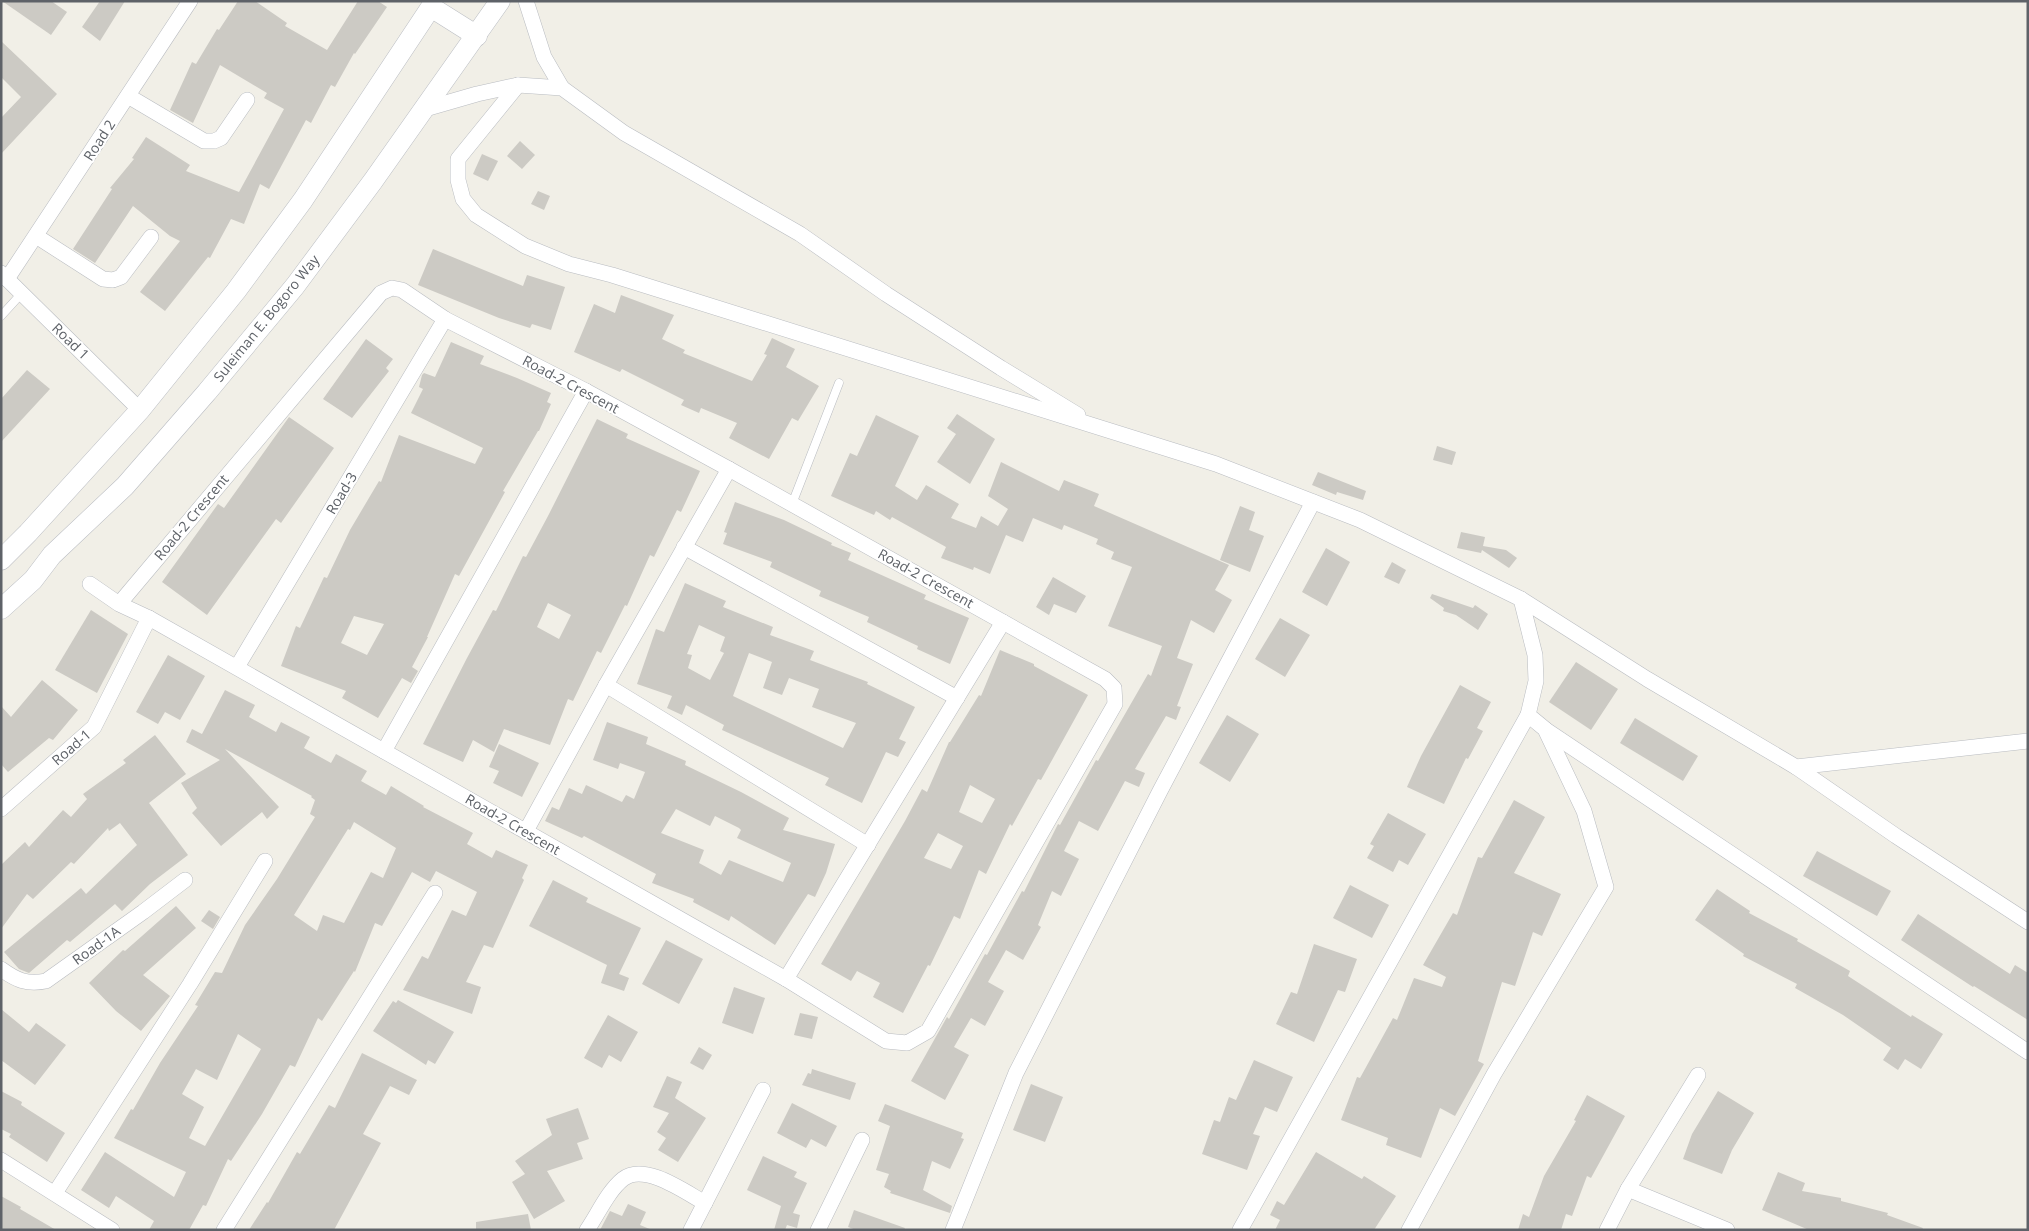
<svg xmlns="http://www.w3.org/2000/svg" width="2029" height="1231" viewBox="0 0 2029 1231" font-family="'Open Sans',sans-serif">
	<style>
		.building { fill: #cccac4; fill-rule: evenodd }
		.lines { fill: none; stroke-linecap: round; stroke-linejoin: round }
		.lane-casing { stroke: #b9bcc1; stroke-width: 9 }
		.street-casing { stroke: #b9bcc1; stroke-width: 16 }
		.secondary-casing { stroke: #babdc3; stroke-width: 21 }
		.lane { stroke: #fff; stroke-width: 8 }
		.street { stroke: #fff; stroke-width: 15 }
		.secondary { stroke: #fff; stroke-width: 20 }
		.labels { text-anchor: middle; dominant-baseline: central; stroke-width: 4; stroke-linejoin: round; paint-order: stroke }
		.street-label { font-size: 14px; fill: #5e6268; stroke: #fff }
	</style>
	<rect width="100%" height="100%" fill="#f1efe7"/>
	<g class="building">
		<polygon points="2,1 51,1 67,12 51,35"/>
		<polygon points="100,1 125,1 100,41 82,27"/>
		<polygon points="238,1 255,1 287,23 285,26 327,50 358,1 378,1 387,7 355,54 354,53 335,87 331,85 311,123 306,120 269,189 260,184 244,224 231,219 210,258 208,257 165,311 140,292 180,241 170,236 133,206 95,263 73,249 112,189 110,188 134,159 132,158 146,137 190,165 186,171 239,192 284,109 264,98 267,93 220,65 193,123 170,110 192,62 196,64 217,29 219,30"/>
		<polygon points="1,41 57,94 1,154 1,118 21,97 1,77"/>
		<polygon points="520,141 535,155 522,169 507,156"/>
		<polygon points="482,154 498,161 488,181 473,174"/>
		<polygon points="538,191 550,196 544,210 531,204"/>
		<polygon points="433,249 523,286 527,275 565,287 551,330 532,324 530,328 499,318 418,285"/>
		<polygon points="621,295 674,315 662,339 685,350 683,353 752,381 767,355 764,354 772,338 795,349 786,367 819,386 798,421 792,418 769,459 729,438 737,423 701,408 699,413 681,405 684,400 622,369 620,372 574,352 594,304 615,313"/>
		<polygon points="366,339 393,359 386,368 389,371 352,418 323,399"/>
		<path d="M 451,342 L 484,356 L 480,364 L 517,378 L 551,393 L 547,402 L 551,404 L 539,431 L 538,431 L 503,491 L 505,492 L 459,576 L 455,574 L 427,637 L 428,637 L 412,667 L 418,671 L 411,683 L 402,678 L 378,718 L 342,698 L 346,691 L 281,666 L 296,626 L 300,628 L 324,577 L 327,578 L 350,530 L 379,481 L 381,482 L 399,435 L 475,464 L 483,448 L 411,413 L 423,389 L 419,387 L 422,375 L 424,373 L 435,377 ZM 354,616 L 384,624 L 367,655 L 341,643 Z"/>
		<polygon points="27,370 50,389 1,442 1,399"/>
		<polygon points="957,414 995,439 970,484 937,462 956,434 947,428"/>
		<polygon points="876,415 919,436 895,486 917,500 926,485 959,504 951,518 976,528 981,516 998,526 1008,509 988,496 1001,462 1059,491 1064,480 1099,494 1094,506 1229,565 1215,590 1232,600 1214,633 1191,620 1177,658 1193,664 1177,706 1181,707 1176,720 1166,716 1135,769 1145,773 1139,787 1125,781 1098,831 1079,821 1064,851 1079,859 1061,896 1052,891 1038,925 1041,927 1023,960 1006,950 988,982 1004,991 985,1026 971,1018 954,1047 969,1055 945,1100 911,1081 947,1017 949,1019 985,954 987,955 1022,891 1024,892 1058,824 1060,825 1096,760 1098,761 1148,674 1151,676 1162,646 1108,626 1132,567 1111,559 1114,552 1096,544 1098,539 1064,525 1062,530 1033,518 1023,542 1006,535 990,574 974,567 973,570 941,558 946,547 892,517 890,520 876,511 874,515 831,496 850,453 857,456"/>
		<polygon points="289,417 334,448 281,523 276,519 207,615 162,582 218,504 224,508"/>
		<path d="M 597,419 L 628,434 L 626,438 L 700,471 L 681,512 L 677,510 L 654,557 L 650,555 L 627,606 L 625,605 L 601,653 L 597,651 L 573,701 L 568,699 L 550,745 L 504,729 L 494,752 L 473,740 L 463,762 L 423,744 L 467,658 L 493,610 L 496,611 L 523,556 L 526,557 L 548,516 ZM 548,603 L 571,615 L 559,639 L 537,627 Z"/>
		<polygon points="1437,446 1456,452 1452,465 1433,460"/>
		<polygon points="1318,472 1366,491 1363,500 1337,492 1336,495 1312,485"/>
		<polygon points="735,502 784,520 832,543 831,545 851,553 848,560 926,595 924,599 969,618 950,664 917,649 918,646 867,622 869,617 819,596 821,591 770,567 772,562 723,544 727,533 724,532"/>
		<polygon points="1240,506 1255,512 1249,530 1264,536 1250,572 1220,560"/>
		<polygon points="1461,532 1485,537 1483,546 1506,550 1517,558 1509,568 1482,550 1481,553 1457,548"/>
		<polygon points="1326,548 1350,562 1327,606 1302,592"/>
		<polygon points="1392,562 1406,570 1399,584 1384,577"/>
		<polygon points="1053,577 1086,596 1076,613 1054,604 1049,615 1036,607"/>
		<path d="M 685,583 L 726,601 L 723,607 L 773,627 L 770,635 L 814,651 L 810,660 L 868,682 L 867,684 L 915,707 L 899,739 L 906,742 L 898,757 L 886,752 L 862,803 L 825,785 L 829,778 L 722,730 L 724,725 L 686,705 L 682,715 L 667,708 L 672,696 L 637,684 L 656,629 L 664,632 ZM 699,625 L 725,637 L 720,651 L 724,653 L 710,680 L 688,668 L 692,655 L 687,654 ZM 749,653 L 772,662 L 763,688 L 782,695 L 789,678 L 819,689 L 812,707 L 856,723 L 843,748 L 733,696 Z"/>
		<polygon points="1432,594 1473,608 1475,605 1488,614 1478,630 1456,615 1443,611 1444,608 1430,598"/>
		<polygon points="91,610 128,634 97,693 55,670"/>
		<polygon points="1280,618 1310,635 1285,677 1255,659"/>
		<path d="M 1000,650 L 1034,664 L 1034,666 L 1088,695 L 1041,780 L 1038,779 L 1012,826 L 1010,824 L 986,874 L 979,870 L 960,919 L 954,916 L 930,966 L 928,965 L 903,1013 L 873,997 L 880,983 L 857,971 L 851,981 L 821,964 L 905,821 L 922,789 L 927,792 L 949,742 L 950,742 L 979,695 L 981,696 ZM 970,785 L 995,799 L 982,823 L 959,812 ZM 938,833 L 963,846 L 951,869 L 924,858 Z"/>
		<polygon points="168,655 205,676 180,720 165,712 158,724 136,712"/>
		<polygon points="1576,662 1618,689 1591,730 1549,702"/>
		<polygon points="42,680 78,710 53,740 49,738 8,772 1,764 1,706 11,717"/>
		<polygon points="1460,685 1491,702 1477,728 1483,731 1468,759 1466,758 1444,804 1407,787 1421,756"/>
		<path d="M 225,690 L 255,705 L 249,717 L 276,732 L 281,722 L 310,737 L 304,748 L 331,763 L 336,754 L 367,771 L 361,781 L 386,795 L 391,786 L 424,806 L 423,807 L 473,833 L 467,844 L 492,858 L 496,850 L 528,865 L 522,878 L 524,880 L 493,948 L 484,945 L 466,982 L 481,987 L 472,1014 L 403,990 L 422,956 L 428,959 L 452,910 L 466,916 L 477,892 L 436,871 L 430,882 L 412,872 L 382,926 L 375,923 L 355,972 L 354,971 L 322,1021 L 318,1018 L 295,1067 L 290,1065 L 262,1114 L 231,1161 L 228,1159 L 206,1206 L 203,1205 L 189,1230 L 149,1230 L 154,1221 L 116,1196 L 109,1208 L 81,1190 L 105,1152 L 174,1197 L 186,1172 L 114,1138 L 131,1109 L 133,1110 L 160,1063 L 198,1006 L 195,1005 L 215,972 L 222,973 L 245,925 L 277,879 L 315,817 L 310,814 L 315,800 L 311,797 L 312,796 L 225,749 L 279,807 L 267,819 L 262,812 L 221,846 L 192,813 L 197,808 L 181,783 L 220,760 L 186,742 L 192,729 L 202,734 ZM 354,822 L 396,848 L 383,878 L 371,872 L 344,923 L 323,915 L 317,931 L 294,915 L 348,829 L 350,830 ZM 238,1034 L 261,1049 L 205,1146 L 189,1138 L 204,1107 L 182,1094 L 196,1069 L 217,1080 Z"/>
		<polygon points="1227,715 1259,734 1230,782 1199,763"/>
		<polygon points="1635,718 1698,756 1683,781 1620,743"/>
		<path d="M 607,722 L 648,737 L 646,744 L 686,761 L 685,765 L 741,792 L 789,818 L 783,830 L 835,844 L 826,873 L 815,897 L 808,894 L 775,945 L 731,916 L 729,921 L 693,902 L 694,899 L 652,883 L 656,874 L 584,836 L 582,838 L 545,821 L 552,807 L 559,810 L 569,788 L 582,794 L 586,785 L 622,802 L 626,795 L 634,799 L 645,772 L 620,763 L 618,769 L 593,760 ZM 676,809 L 710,826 L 715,816 L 739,828 L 741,830 L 737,838 L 791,863 L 783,882 L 729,860 L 721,875 L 699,863 L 704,850 L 661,833 Z"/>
		<polygon points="155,735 186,774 149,803 188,855 150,884 122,911 115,904 70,942 67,940 29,973 19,969 4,952 81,888 86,894 137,845 120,823 109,831 108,828 74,864 71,862 33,899 27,894 1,929 1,865 25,842 29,847 63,810 71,817 87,799 83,794 126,763 123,760"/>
		<polygon points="499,744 539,763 522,797 493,783 499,771 489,767"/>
		<polygon points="1514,800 1545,817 1514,873 1561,894 1542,936 1533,932 1515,986 1502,982 1478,1061 1484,1064 1455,1116 1440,1108 1421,1158 1386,1145 1388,1138 1341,1120 1357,1077 1360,1078 1393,1018 1397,1020 1414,978 1442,987 1446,977 1423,965 1453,913 1457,915 1478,857 1482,858"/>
		<polygon points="1388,813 1426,834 1408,865 1399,860 1393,872 1367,858 1374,846 1370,844"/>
		<polygon points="1817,851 1891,891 1877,916 1803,876"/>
		<polygon points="553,880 588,898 586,902 641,928 619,974 629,978 624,991 601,983 607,965 529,926"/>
		<polygon points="1350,885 1389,905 1372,938 1333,918"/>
		<polygon points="1717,889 1750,911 1749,913 1798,939 1797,941 1850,971 1848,976 1911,1017 1912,1015 1943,1034 1921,1069 1905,1059 1898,1070 1883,1060 1891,1048 1843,1015 1795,988 1797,984 1743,956 1744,954 1695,920"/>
		<polygon points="176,906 196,928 143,975 170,996 141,1031 116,1011 89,983 123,950 125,951"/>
		<polygon points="209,910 220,917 213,929 201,921"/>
		<polygon points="1918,914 2010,974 2015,965 2028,973 2028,1020 1974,986 1973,987 1901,940"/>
		<polygon points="666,940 703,959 679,1004 642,984"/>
		<polygon points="1314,944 1357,959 1345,992 1338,990 1314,1042 1276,1024 1291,992 1297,994"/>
		<polygon points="734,987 765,998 753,1034 722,1023"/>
		<polygon points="398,1000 454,1032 435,1064 428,1060 426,1065 373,1031 393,1001 396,1003"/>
		<polygon points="1,1009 29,1032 36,1023 66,1045 35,1085 1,1060"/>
		<polygon points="800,1013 818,1017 812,1039 794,1035"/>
		<polygon points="608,1015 638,1032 621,1062 609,1055 602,1068 584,1058"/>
		<polygon points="699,1047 712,1055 703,1070 690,1063"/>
		<polygon points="362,1053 417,1080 409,1095 390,1086 363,1134 381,1143 334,1230 249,1230 267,1202 268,1203 297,1152 300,1154 329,1105 335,1108"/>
		<polygon points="1254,1060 1293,1077 1277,1112 1265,1107 1253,1134 1260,1136 1247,1170 1202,1154 1214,1120 1220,1122 1229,1097 1236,1100"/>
		<polygon points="812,1069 856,1083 850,1100 802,1085 808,1073 811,1074"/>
		<polygon points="667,1076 682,1082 675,1098 706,1118 678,1162 658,1150 666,1138 657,1132 669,1113 653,1107"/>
		<polygon points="1031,1084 1063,1097 1045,1142 1013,1130"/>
		<polygon points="1,1091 22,1102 21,1105 65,1133 47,1162 9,1137 11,1134 1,1129"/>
		<polygon points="1718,1091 1754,1113 1732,1150 1722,1174 1683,1159 1692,1134"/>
		<polygon points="1587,1095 1625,1116 1591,1178 1587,1176 1572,1216 1566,1214 1561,1230 1518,1230 1523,1214 1529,1217 1544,1176 1576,1121 1574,1120"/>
		<polygon points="792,1103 837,1126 826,1147 811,1139 806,1148 777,1133"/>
		<polygon points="885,1104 963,1133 961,1138 964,1139 950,1169 932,1161 923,1190 952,1206 950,1213 890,1193 891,1191 884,1187 889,1174 876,1170 890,1126 878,1121"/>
		<polygon points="578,1108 589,1139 577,1143 583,1159 547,1171 565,1201 534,1219 512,1182 525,1174 515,1161 552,1135 546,1119"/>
		<polygon points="1316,1152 1362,1179 1364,1176 1396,1196 1374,1230 1275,1230 1280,1220 1270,1215 1277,1201 1284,1205"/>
		<polygon points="763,1156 797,1172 794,1177 807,1183 793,1213 800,1215 797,1228 787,1225 785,1230 774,1230 781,1206 747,1190"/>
		<polygon points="1778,1172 1805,1183 1802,1191 1841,1198 1841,1201 1888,1213 1887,1215 1923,1228 1922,1230 1809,1230 1762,1210"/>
		<polygon points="1,1196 21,1207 20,1209 56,1230 1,1230"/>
		<polygon points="628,1204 646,1212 640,1225 652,1230 600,1230 610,1211 622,1216"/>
		<polygon points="854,1210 905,1228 904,1230 856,1230 848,1227"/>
		<polygon points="528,1214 531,1230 476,1230 476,1222"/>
	</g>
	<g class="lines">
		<g class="lane-casing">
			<g id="lane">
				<polyline points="1,316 22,293"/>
				<polyline points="792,504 839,383"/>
			</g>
		</g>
		<g class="street-casing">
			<g id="street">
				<polyline points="526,1 544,57 562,88"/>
				<polyline points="518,85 458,159 458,180 463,199 476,215 525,246 569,264 612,275 1216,464 1360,520 1521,599 1647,679 1796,767 2028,741"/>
				<polyline points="128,96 204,141 214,141 221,138 247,100"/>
				<polyline points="425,109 477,94 518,85 562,88 624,133 800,234 886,294 1001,368 1078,415"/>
				<polyline points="36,236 103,279 113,280 121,277 151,237"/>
				<polyline points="1,273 140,410"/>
				<polyline points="7,279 190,1"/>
				<polyline points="684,547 957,698"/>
				<polyline points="90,584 119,604 149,618 786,979 886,1041 907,1043 928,1031 1115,704 1114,688 1105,679 729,469 586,391 445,319 402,290 392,288 381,293 119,604"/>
				<polyline points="237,667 445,319"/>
				<polyline points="606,685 868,845"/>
				<polyline points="1546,730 2028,1052"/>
				<polyline points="384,751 586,391"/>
				<polyline points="1796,767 1896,836 2028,922"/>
				<polyline points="1,809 94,727 149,618"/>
				<polyline points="526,831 606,685 729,469"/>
				<path d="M 1,969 C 16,980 27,985 46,981 L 143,912 L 185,880"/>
				<polyline points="786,979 1003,622"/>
				<polyline points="1,1160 112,1230"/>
				<polyline points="1628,1189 1727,1230"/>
				<polyline points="55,1193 190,984 265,861"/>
				<polyline points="224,1230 435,893"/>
				<path d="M 587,1230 C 598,1214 608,1191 623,1179 C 644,1162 685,1192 705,1203"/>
				<polyline points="691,1230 763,1090"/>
				<polyline points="818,1230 862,1140"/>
				<polyline points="953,1230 1016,1073 1160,791 1313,502"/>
				<polyline points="1240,1230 1528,715"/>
				<polyline points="1409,1230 1494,1074 1606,887 1584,811 1545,729 1528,715 1536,681 1535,655 1521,599"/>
				<polyline points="1607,1230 1628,1189 1698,1075"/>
			</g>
		</g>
		<g class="secondary-casing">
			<g id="secondary">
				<polyline points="1,560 28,533 140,410 236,291 303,200 431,7 477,36"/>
				<polyline points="1,609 33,580 52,555 125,486 207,392 295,286 373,181 500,1"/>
			</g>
		</g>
		<use href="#lane" class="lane"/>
		<use href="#street" class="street"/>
		<use href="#secondary" class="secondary"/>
	</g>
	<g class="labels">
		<g class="street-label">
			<text transform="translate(99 140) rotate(-57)">Road 2</text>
			<text transform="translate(266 318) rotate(-51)">Suleiman E. Bogoro Way</text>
			<text transform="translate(71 341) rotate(44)">Road 1</text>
			<text transform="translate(571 384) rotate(28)">Road-2 Crescent</text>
			<text transform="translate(341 493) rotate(-59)">Road-3</text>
			<text transform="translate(191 517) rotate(-50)">Road-2 Crescent</text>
			<text transform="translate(926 578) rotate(29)">Road-2 Crescent</text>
			<text transform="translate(71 747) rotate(-41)">Road-1</text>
			<text transform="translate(513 824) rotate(30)">Road-2 Crescent</text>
			<text transform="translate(96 945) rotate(-36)">Road-1A</text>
		</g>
	</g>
	<rect width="2029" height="1231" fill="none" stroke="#5e6268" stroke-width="5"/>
</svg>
